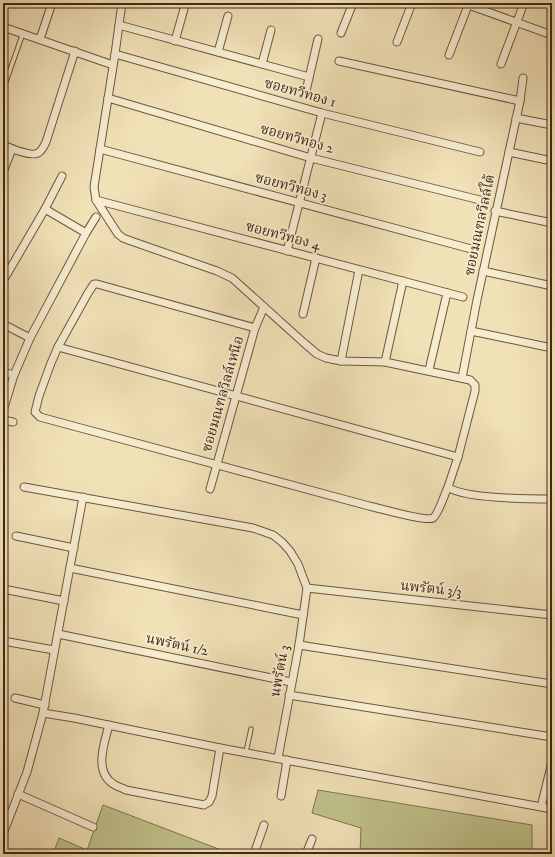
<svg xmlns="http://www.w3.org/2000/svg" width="555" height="857" viewBox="0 0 555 857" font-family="'IM FELL DW Pica','Noto Serif Thai',serif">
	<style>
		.green { fill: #c0c18a; stroke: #82744f }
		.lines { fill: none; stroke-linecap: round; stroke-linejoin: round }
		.service-casing { stroke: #6f553d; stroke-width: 5.5 }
		.minor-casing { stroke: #6f553d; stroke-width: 9 }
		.service { stroke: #f6ecd0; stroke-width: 3.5 }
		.minor { stroke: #f6ecd0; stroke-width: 7 }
		.labels { text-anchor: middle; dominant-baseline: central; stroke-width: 3.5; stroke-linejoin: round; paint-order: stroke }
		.street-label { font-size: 14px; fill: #442614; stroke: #f6ecd0 }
	</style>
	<rect width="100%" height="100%" fill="#f1e1b7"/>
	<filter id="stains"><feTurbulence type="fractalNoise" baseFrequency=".005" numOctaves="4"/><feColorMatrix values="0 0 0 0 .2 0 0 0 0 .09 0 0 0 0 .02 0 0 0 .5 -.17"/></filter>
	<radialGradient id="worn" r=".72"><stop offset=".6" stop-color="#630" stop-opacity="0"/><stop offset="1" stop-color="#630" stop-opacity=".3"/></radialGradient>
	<g class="green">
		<polygon points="318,790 532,825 532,854 360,854 361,828 312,813"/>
		<polygon points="103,805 229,853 53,854 59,838 87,850"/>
	</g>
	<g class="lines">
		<g class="service-casing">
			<g id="service">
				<polyline points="3,90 23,33"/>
				<polyline points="246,752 251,729"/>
			</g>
		</g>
		<g class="minor-casing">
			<g id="minor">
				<path d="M 122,3 L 115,54 L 94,187 L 96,200 L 118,234 L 123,238 L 131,241 L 217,271 L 232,278 L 303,342 L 317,354 L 326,358 L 341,361 L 385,362 L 470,380 L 475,385 L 475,391 L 458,457 L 448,487 C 464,499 529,499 552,499"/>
				<polyline points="463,3 552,35"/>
				<polyline points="119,25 309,77"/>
				<polyline points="3,27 113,65"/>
				<polyline points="341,33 353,3"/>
				<polyline points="40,39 52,3"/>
				<polyline points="175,41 184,9"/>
				<polyline points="397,42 412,3"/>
				<polyline points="218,52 228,16"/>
				<polyline points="115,54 322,113 480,152"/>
				<polyline points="449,55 469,3"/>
				<polyline points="339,61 520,101"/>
				<polyline points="262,64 271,30"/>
				<polyline points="501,64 524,3"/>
				<polyline points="306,91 318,39"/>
				<polyline points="108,98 311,158 480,200"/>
				<polyline points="516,118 552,125"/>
				<path d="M 3,145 C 10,148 31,157 38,153 C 42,151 44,146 46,142 L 75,51"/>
				<polyline points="100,149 475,250"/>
				<polyline points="509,152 552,161"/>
				<polyline points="3,172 12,149"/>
				<polyline points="96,200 463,297"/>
				<polyline points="495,211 552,223"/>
				<polyline points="86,233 96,217"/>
				<polyline points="287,251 322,113"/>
				<polyline points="483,271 552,286"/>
				<polyline points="3,281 45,209 62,176"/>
				<polyline points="303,314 316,258"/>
				<polyline points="3,324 30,338"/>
				<path d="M 255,328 L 97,284 L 94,284 L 88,293 L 58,347 L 51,363 L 39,396 L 35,412 L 40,417 L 369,506 C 379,508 426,522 433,518 C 438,515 445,493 448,487"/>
				<polyline points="471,331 552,348"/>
				<polyline points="58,347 458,457"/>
				<polyline points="341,361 359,270"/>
				<polyline points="385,362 403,281"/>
				<polyline points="429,370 447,293"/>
				<polyline points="3,372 14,375 3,411"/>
				<polyline points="14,375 30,338 86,233 45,209"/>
				<polyline points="462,378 477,300 520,101 523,78"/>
				<polyline points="3,420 13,422"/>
				<polyline points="24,487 253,528 273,535 282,542 290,551 298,564 307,588 299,645 278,758"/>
				<polyline points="210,489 255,328 264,307"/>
				<polyline points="16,536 74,548"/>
				<polyline points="70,568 303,615"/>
				<polyline points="307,588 552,615"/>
				<polyline points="8,590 64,601"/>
				<polyline points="58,634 291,682"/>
				<polyline points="3,641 54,650"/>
				<polyline points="299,645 552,684"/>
				<polyline points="289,695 552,737"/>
				<polyline points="15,698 45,705"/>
				<polyline points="43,713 74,718 220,748 552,809"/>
				<path d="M 109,725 C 104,744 93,773 115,785 C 118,787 123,788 126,790 L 204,805 L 209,802 L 212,796 L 220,748"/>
				<polyline points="18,794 93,827"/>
				<polyline points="281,796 287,760"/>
				<polyline points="541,807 552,762"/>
				<polyline points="3,834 27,772 43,713 83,497"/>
				<polyline points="254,854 264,825"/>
				<polyline points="306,854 312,839"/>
			</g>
		</g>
		<use href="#service" class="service"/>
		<use href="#minor" class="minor"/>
	</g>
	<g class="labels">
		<g class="street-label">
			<text transform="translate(300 93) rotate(16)">ซอยทวีทอง 1</text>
			<text transform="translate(297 139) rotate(16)">ซอยทวีทอง 2</text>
			<text transform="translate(291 187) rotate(15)">ซอยทวีทอง 3</text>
			<text transform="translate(480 225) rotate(-78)">ซอยมณฑลวิลล์ใต้</text>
			<text transform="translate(283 236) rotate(15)">ซอยทวีทอง 4</text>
			<text transform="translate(223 394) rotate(-74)">ซอยมณฑลวิลล์เหนือ</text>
			<text transform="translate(431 589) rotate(6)">นพรัตน์ 3/3</text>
			<text transform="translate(177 645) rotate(12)">นพรัตน์ 1/2</text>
			<text transform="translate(280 671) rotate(-79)">นพรัตน์ 3</text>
		</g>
	</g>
	<rect width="555" height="857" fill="none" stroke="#f1e1b7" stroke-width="16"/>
	<rect x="4" y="4" width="547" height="849" fill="none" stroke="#442614" stroke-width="2"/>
	<rect x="8" y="8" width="539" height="841" fill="none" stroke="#442614"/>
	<rect width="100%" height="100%" filter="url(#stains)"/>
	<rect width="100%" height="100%" fill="url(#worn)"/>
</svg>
